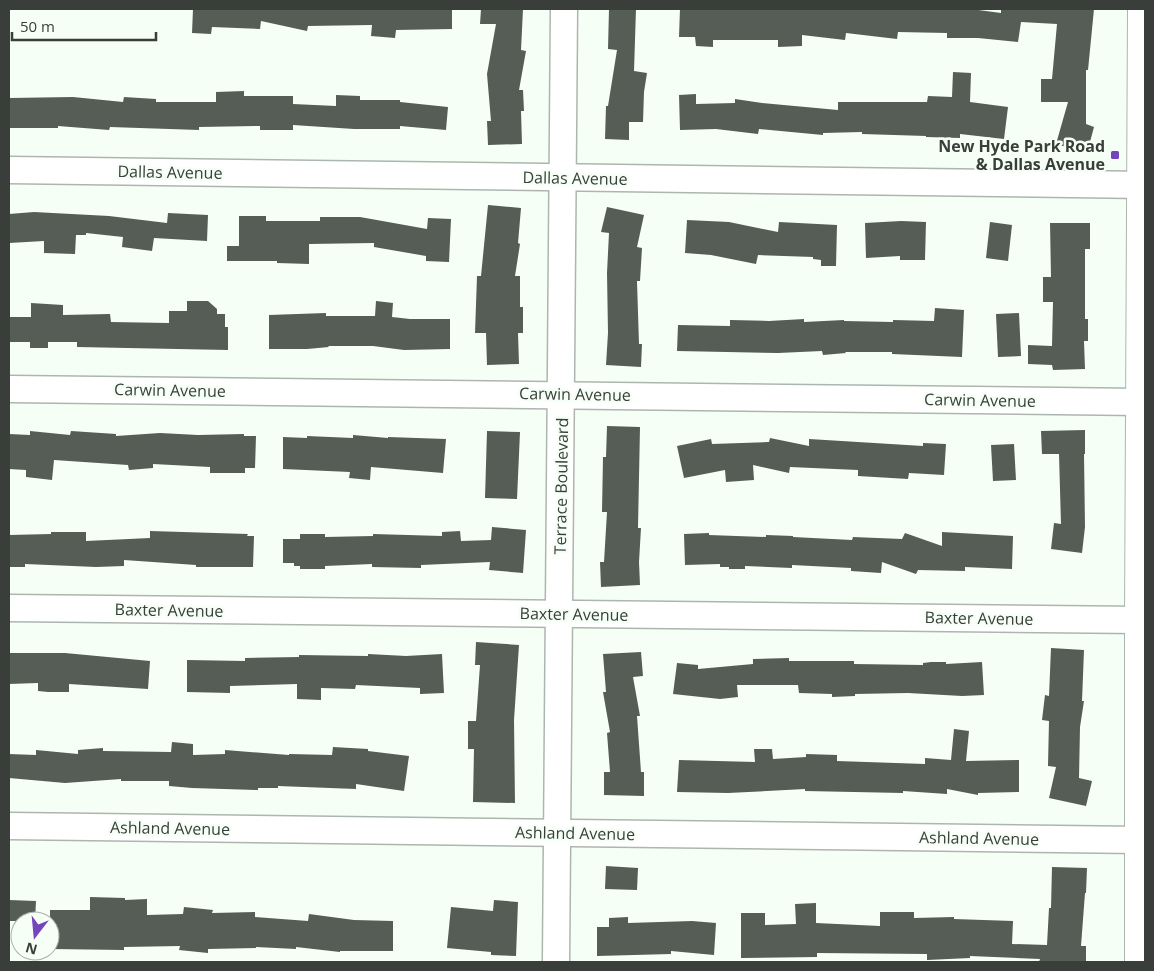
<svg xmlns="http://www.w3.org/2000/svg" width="1154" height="971" viewBox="0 0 1154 971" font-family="'Open Sans',sans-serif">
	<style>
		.building { fill: #555d56 }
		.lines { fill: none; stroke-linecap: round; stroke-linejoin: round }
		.minor-casing { stroke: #adb6ae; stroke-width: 29 }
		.major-casing { stroke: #adb6ae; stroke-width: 30 }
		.minor { stroke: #fff; stroke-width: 26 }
		.major { stroke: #fff; stroke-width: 28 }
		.poi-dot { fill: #7545bd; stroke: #f5fff6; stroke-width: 2 }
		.labels { text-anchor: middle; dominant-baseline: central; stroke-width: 5; stroke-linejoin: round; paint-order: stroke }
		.poi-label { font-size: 16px; font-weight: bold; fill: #3a3e3b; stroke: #f5fff6; text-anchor: end }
		.street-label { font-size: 16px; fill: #3a3e3b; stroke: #f5fff6 }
	</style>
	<rect width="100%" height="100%" fill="#f5fff6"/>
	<g class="building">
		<polygon points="193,9 452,9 452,29 396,30 395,38 371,36 372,25 308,26 307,31 261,21 260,29 212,27 211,34 192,33"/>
		<polygon points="481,9 523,9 521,50 526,51 519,90 523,90 524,111 521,111 522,144 488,145 487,121 491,121 487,74 496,24 480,24"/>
		<polygon points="609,9 636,9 634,71 647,73 644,92 643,122 629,122 629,140 605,139 606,106 608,106 617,50 608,49"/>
		<polygon points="680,9 971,9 1001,13 1001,9 1094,9 1088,70 1086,70 1086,124 1094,127 1087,153 1056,144 1068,102 1041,102 1041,79 1052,79 1057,24 1021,22 1018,42 978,38 947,38 947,33 898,32 897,39 846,33 845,40 802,35 802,46 778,47 778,40 713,40 713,47 696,46 695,37 679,37"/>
		<polygon points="953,72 971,73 970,102 1008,107 1004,139 960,134 960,138 926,137 926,136 862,134 862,132 823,133 823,135 759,129 758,134 716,129 680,130 679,95 696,94 696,104 735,103 735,99 762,103 838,110 838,102 927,102 928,96 952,97"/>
		<polygon points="244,91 244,96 293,96 293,104 336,106 336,95 360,96 360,100 400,100 400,102 448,107 446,130 400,126 400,129 354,129 293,125 293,130 260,130 260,126 199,127 199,130 110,127 109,130 58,126 58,128 9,128 9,98 73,97 123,102 124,97 156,99 156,102 216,102 216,92"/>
		<polygon points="488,205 521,208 518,243 520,244 515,276 520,276 520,307 523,307 523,333 518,333 519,364 487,365 486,333 475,333 477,276 481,276"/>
		<polygon points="607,207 644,215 637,247 642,248 640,281 637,281 639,344 642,344 641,367 606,365 608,333 607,273 609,233 601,232"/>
		<polygon points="34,212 109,216 167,223 168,213 208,215 207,241 154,238 152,251 122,247 123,237 86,233 86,235 76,235 75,254 44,253 44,241 9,243 9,214"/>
		<polygon points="239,216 266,216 266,221 320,221 320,217 360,217 427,229 428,218 451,219 449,262 426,261 426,256 374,247 374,243 309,244 309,264 277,263 277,261 227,261 227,246 239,246"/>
		<polygon points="687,220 729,222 778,232 779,222 837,225 836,266 821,266 821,260 813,259 813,257 758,255 756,264 711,255 685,253"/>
		<polygon points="901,221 926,222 925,260 900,260 900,256 866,258 865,223"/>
		<polygon points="990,222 1012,225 1008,261 986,258"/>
		<polygon points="1050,223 1090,223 1090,249 1085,249 1085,319 1088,319 1088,341 1084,341 1085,369 1053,370 1052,365 1028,364 1028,345 1052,346 1053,302 1043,302 1043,277 1051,277"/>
		<polygon points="187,301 208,301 217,309 217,314 225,314 225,327 228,327 228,350 77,347 77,342 48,342 48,348 30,348 30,342 9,342 9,317 31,317 31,303 63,305 63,315 110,314 111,322 169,323 169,311 187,311"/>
		<polygon points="376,301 393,303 392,317 410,319 450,319 450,349 404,350 373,346 328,346 329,347 307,349 269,349 269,315 326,313 326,316 375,316"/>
		<polygon points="935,308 964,310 962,357 892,354 892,352 845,352 846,353 823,355 822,351 778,353 677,351 678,325 730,326 730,320 769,321 804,319 804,322 844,320 844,321 893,322 893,320 934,321"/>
		<polygon points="1019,313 1021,356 998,357 996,314"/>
		<polygon points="607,426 640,427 638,528 641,528 639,562 640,585 601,587 600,562 604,562 607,512 602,512 603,457 606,457"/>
		<polygon points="1085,430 1085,454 1084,454 1085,527 1082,553 1051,549 1054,523 1061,524 1059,454 1042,454 1041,431"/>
		<polygon points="30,431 70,435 71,431 116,434 116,436 160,433 198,435 244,434 244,436 256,436 255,468 245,468 245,473 210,473 210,467 153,464 153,468 129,470 128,465 54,460 52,480 26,477 26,470 9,469 9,434 30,435"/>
		<polygon points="487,431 520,432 517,499 485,498"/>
		<polygon points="353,435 388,438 388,437 446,439 443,473 371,467 370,480 349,478 350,472 283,469 283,437 307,438 307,436 353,438"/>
		<polygon points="770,438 809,446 809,439 923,446 923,443 946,444 944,475 909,473 908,479 858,476 858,470 790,467 789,473 753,465 754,480 726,482 725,470 684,478 677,446 711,439 712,444 769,442"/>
		<polygon points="1014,444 1016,480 993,481 991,445"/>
		<polygon points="492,527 526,530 523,573 489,570 490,562 421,565 421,568 372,567 372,564 325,566 325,569 300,569 300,566 294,566 294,563 283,563 283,539 300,539 300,534 325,534 325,537 373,536 373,534 442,536 442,532 460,531 461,541 491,540"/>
		<polygon points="150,531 248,534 247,536 254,536 253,567 196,567 196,565 124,560 124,566 96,567 25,564 25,567 9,567 9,535 51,534 51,532 86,532 86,541 150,538"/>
		<polygon points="942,532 1013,536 1012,569 965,567 965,571 918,570 916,574 882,562 881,573 851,571 851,568 792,565 792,568 745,566 745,569 729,569 729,567 720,567 720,564 685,565 684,534 709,533 709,535 766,537 766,535 793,536 793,537 852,540 853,537 902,539 905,533 942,546"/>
		<polygon points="476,642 519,645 514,720 515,803 473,802 474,749 468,749 468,721 476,721 480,665 475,665"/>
		<polygon points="1051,648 1084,650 1082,701 1084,701 1080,727 1079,778 1092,781 1086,806 1049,798 1056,767 1048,766 1049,721 1042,720 1045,695 1049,696"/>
		<polygon points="641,652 643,676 633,677 640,716 637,716 641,772 644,772 644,796 604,795 604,772 610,772 607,733 610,732 603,692 606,692 603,654"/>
		<polygon points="9,653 65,653 150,661 148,689 69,684 69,692 48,692 38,691 38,683 9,684"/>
		<polygon points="368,654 406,656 442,654 444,693 420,694 420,688 356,685 355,689 321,688 321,700 297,699 297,684 230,686 230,693 187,692 187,660 245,661 245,658 299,657 299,655 368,656"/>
		<polygon points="789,658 789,661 854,661 854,664 923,665 923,663 931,662 946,662 946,664 982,662 984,695 962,696 908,693 855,694 855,696 832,697 832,694 799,693 798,685 737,685 738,697 720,699 673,694 677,663 698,665 698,669 753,664 753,659"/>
		<polygon points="954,729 969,731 966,761 1019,760 1019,792 978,793 978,795 947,789 947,794 903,791 903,793 805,791 805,789 728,793 677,792 679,760 755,762 754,749 772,749 773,759 806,757 806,754 837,755 837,761 925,764 925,758 951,760"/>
		<polygon points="172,742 193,744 193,755 225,754 225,750 289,755 289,754 332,755 333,747 368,749 368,751 409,756 404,791 356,784 356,789 278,786 278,788 258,788 258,790 192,788 169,786 169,781 121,781 121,779 65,783 9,778 9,754 36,755 36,750 78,754 78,750 103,748 103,751 171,752"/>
		<polygon points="606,866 638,868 637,890 605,889"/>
		<polygon points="1052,867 1087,868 1086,893 1085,893 1081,946 1086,946 1086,962 1039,962 1040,959 970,956 970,958 927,960 927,954 817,953 817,957 741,958 741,913 765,913 765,925 796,924 795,904 816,903 816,923 880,926 880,912 914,912 914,918 954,917 954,919 1013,921 1012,944 1047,945 1049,908 1051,908"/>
		<polygon points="90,897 125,898 125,900 147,899 147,915 183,914 184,907 213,910 212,913 255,912 255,917 308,921 309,914 354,920 393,921 393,951 340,951 340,952 296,947 296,949 256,947 256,948 208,949 208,953 179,950 180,946 124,947 124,950 52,949 52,932 50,932 50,910 90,910"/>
		<polygon points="9,900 36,901 35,921 9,921"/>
		<polygon points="494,900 518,902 516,956 491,955 491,952 447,948 451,907 493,911"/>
		<polygon points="628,917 628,923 692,921 716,923 714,955 671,951 671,954 597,956 597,927 609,927 609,918"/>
	</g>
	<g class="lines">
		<g class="minor-casing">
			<g id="minor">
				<polyline points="9,170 1145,185"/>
				<polyline points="9,389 1140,402"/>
				<polyline points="9,608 1139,620"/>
				<polyline points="9,826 1140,840"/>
				<polyline points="556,962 564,9"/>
			</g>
		</g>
		<g class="major-casing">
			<polyline id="major" points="1139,962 1139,620 1142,9"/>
		</g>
		<use href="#minor" class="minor"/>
		<use href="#major" class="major"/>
	</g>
	<rect class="poi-dot" x="1110" y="150" width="10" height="10" rx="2.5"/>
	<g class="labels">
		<g class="poi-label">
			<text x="1105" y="146">New Hyde Park Road<tspan x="1105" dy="18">&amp; Dallas Avenue</tspan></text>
		</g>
		<g class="street-label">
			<text transform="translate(170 172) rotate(1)">Dallas Avenue</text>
			<text transform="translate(575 178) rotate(1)">Dallas Avenue</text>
			<text transform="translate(170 390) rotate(1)">Carwin Avenue</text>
			<text transform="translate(575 394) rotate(1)">Carwin Avenue</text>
			<text transform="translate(980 400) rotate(1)">Carwin Avenue</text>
			<text transform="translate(561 486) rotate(-89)">Terrace Boulevard</text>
			<text transform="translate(169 610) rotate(1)">Baxter Avenue</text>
			<text transform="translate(574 614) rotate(1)">Baxter Avenue</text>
			<text transform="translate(979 618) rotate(1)">Baxter Avenue</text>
			<text transform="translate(170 828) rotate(1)">Ashland Avenue</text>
			<text transform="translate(575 833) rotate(1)">Ashland Avenue</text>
			<text transform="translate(979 838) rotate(1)">Ashland Avenue</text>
		</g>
	</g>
	<rect width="1154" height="971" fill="none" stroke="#3a3e3b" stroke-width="20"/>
	<g transform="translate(35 936) rotate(196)"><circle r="24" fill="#f5fff6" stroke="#aab2ab"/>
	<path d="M0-4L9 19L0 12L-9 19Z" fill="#7545bd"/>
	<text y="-8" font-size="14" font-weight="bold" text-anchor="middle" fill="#3a3e3b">N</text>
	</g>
	<path d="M12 32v8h144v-8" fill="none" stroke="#3a3e3b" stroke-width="2.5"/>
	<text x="20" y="32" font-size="15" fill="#3a3e3b" stroke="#f5fff6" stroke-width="4" paint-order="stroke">50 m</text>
</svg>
